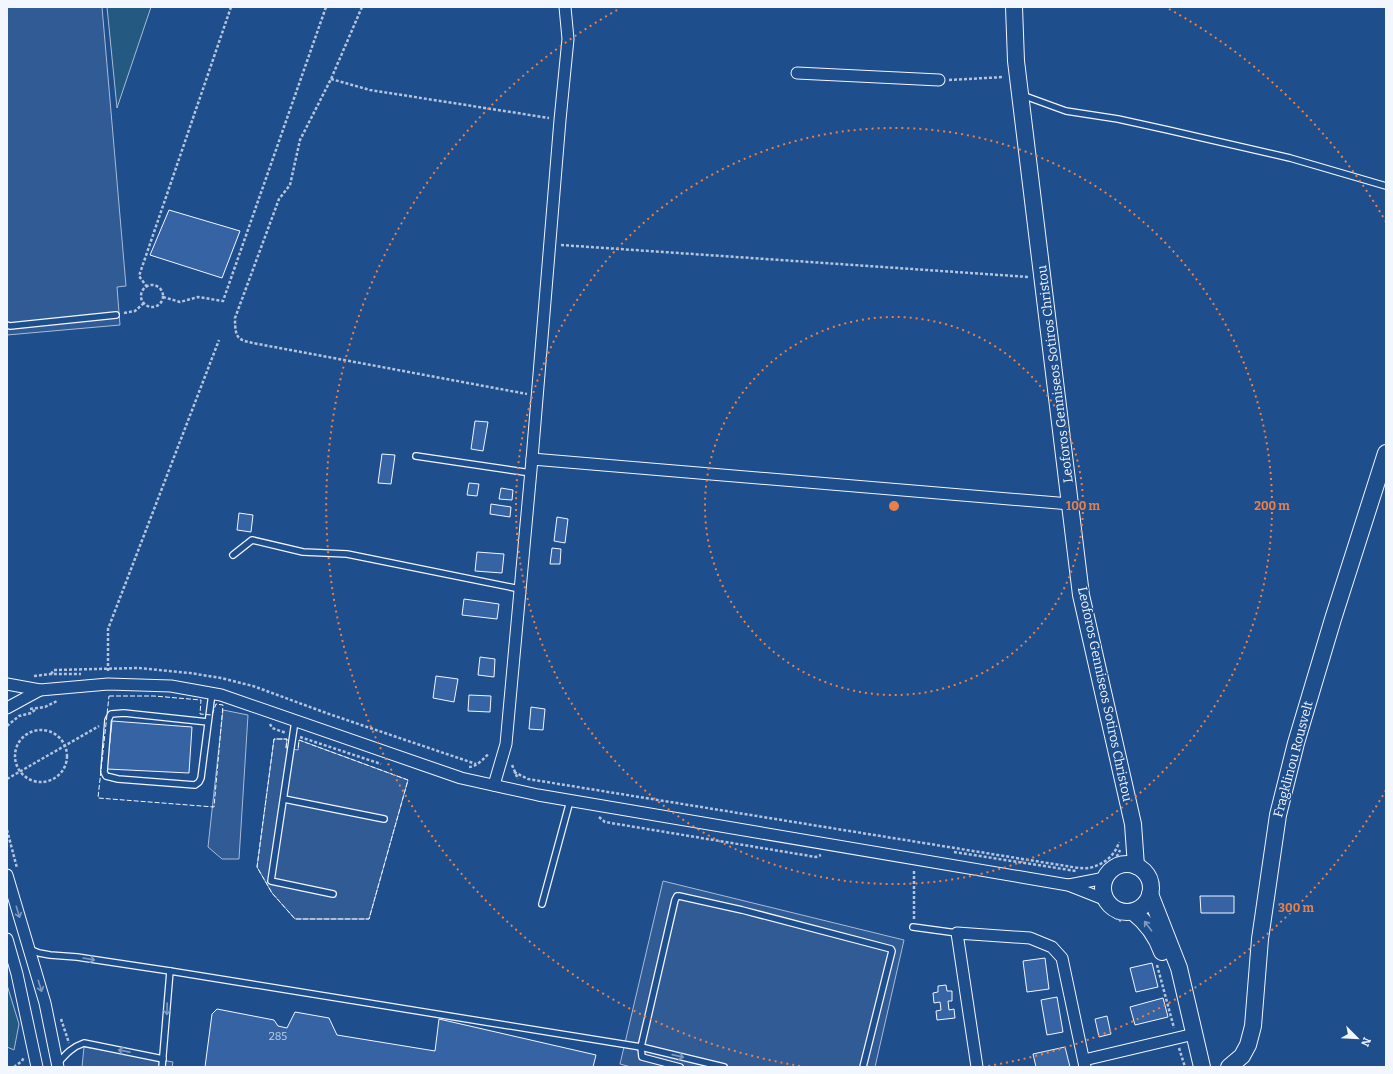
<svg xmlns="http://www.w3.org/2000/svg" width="1393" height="1074" viewBox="0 0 1393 1074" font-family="Bitter,serif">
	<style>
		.green { fill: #245a82; stroke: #a8bbd7 }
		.parking { fill: #305b95; stroke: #a8bbd7 }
		.building { fill: #3563a3; stroke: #f2f6ff }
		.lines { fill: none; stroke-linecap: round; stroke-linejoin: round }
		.service-casing { stroke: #f2f6ff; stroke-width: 8 }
		.minor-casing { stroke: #f2f6ff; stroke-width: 13 }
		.secondary-casing { stroke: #f2f6ff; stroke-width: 18 }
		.path { stroke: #b3c4dc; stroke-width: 2.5; stroke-dasharray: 3 2; stroke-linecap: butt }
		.service { stroke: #1f4e8c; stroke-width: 5.5 }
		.minor { stroke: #1f4e8c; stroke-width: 11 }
		.secondary { stroke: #1f4e8c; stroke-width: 16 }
		.fence { stroke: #f2f6ff; stroke-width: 1; stroke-dasharray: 5 2; stroke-linecap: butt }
		.oneway { stroke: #7e9ac0 }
		.ring { fill: none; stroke: #ea8049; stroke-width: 2; stroke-dasharray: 2 4 }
		.labels { text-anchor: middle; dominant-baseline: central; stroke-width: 3; stroke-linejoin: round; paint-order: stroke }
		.number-label { font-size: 11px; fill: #c3d1e8 }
		.street-label { font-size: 13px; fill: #f2f6ff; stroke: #1f4e8c }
		.centre { fill: #ea8049; stroke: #1f4e8c; stroke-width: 2 }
		.ring-label { font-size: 12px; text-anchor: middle; font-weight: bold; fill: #ea8049; stroke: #1f4e8c; stroke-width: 3; stroke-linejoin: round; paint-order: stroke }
	</style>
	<rect width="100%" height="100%" fill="#1f4e8c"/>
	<g class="green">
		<polygon points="107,7 151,7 117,108"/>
		<polygon points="7,985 19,1024 14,1050 7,1047"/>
	</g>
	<g class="parking">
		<polygon points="7,7 102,7 126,286 117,287 120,325 7,335"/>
		<polygon points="223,710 248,715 239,859 222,859 208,847"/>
		<polygon points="274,739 287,739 286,748 298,750 299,740 408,780 369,919 295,919 272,893 257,867"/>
		<polygon points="663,881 904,940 875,1067 631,1067 620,1064"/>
		<polygon points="84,1047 173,1062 172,1067 82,1067"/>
	</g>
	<g class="building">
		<polygon points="169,210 240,231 222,278 150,255"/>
		<polygon points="475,421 488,422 483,451 471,449"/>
		<polygon points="382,454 395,455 391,484 378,483"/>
		<polygon points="469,483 479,484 477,496 467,495"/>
		<polygon points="501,488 513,490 512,500 499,499"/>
		<polygon points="491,504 511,507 510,517 490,514"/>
		<polygon points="239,513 253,515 251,532 237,530"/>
		<polygon points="557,517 568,519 565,543 554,541"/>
		<polygon points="552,548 561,549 560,564 550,564"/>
		<polygon points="477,552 504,554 502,573 475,571"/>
		<polygon points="464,599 499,604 497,619 462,615"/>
		<polygon points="480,657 495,659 494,677 478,675"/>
		<polygon points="436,676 458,679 454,702 433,698"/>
		<polygon points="469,695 491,696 490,712 468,711"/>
		<polygon points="531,707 545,709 543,730 529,729"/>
		<polygon points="112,721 192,727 189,773 107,769"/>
		<polygon points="1200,896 1234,896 1234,913 1201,913"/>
		<polygon points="1045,958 1049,989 1027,992 1023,961"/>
		<polygon points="1152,963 1158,987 1136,992 1130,968"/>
		<polygon points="946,985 947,991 952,991 952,1001 948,1001 949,1010 954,1009 955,1018 937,1020 936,1011 941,1010 940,1002 934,1003 933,993 938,992 938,986"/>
		<polygon points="1057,997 1063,1032 1047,1035 1041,1000"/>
		<polygon points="1163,998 1168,1017 1135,1025 1130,1007"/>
		<polygon points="217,1009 274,1020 278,1026 287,1028 295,1012 329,1018 337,1035 435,1051 439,1019 596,1055 593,1067 205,1067 212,1014"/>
		<polygon points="1107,1016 1111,1034 1099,1037 1095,1019"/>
		<polygon points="1065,1047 1070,1067 1036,1067 1033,1054"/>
	</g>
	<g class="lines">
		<g class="service-casing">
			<g id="service">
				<polyline points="1022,95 1066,111 1118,119 1168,130 1290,158 1386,186"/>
				<polyline points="7,325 10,326 116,315"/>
				<polyline points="416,456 531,473"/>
				<polyline points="233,555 252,540 303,552 347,554 520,589"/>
				<polyline points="295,721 271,881 333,894"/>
				<polyline points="208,722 124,713 111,714 108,720 104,772 106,776 118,779 195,785 199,782 201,778 212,693"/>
				<polyline points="284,799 384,819"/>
				<polyline points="542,904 570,801"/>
				<polyline points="913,927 957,933"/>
				<polyline points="29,949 39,953 50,955 77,957 170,971 641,1047 724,1067"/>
				<path d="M 58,1063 C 66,1054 72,1047 84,1043 L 163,1059"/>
				<polyline points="162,1067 170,971"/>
				<polyline points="680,1067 642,1057 641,1047 675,900 677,896 679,896 742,910 891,949 892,951 863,1067"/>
			</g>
		</g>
		<g class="minor-casing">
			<g id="minor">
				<polyline points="797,73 939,80"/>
				<polyline points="532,459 1070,504"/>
				<polyline points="7,684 40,690 108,684 171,686 221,695 461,778 538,795 1068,885 1106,900"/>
				<polyline points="7,708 40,690"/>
				<polyline points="494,785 506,744 532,459 560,120 568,39 565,7"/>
				<polyline points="7,875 45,1003 58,1067"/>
				<polyline points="1069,885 1105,878"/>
				<polyline points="7,939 17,974 37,1067"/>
				<polyline points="1084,1060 1190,1035"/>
				<polyline points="977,1067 957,933 1030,938 1052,947 1062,958 1085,1067"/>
			</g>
		</g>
		<g class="secondary-casing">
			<g id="secondary">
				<polyline points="1014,7 1016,61 1081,595 1133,824 1136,866"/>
				<circle cx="1127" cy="888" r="24"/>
				<polyline points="1150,894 1179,968 1202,1067"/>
				<path d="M 1133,912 C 1147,923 1156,935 1162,952"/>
				<polyline points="1229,1067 1242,1056 1248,1045 1253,1026 1260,939 1278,815 1296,743 1333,619 1386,453"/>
			</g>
		</g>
		<g class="path">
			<path d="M 362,7 L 331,79 L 300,140 L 290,185 L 279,199 L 235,318 C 235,340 238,340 258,344 L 527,394"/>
			<polyline points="331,79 370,90 549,118"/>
			<polyline points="949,80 1004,77"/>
			<polyline points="561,245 1029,277"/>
			<circle cx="152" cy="296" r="11"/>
			<polyline points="147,287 139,276 231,7"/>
			<polyline points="163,297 180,302 198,297 223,301 326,7"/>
			<polyline points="124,313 135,311 144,303"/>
			<polyline points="108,671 108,629 219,340"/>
			<polyline points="51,674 54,670 138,668 190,673 221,678 253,686 329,714 476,764"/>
			<polyline points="34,676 51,674 81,674"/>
			<polyline points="30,709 45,707 57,701"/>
			<polyline points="270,724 272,728 286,733"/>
			<polyline points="7,726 19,716 31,713 36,709"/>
			<circle cx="41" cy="756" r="26"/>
			<polyline points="300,737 381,764"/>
			<polyline points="512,765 518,779"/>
			<path d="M 469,767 C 476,767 484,759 489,753"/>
			<path d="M 514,772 L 528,779 L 1066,866 C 1073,867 1082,869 1089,868 C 1103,865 1115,856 1119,842"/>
			<polyline points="7,779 99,726"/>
			<polyline points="599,817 605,822 816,857 821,855"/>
			<polyline points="7,830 17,868"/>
			<polyline points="954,852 1076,871"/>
			<path d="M 1106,867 C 1113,864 1117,857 1120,850"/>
			<polyline points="1107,911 1114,917 1121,921"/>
			<polyline points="914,919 914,870"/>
			<polyline points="1157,965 1174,1028"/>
			<polyline points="61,1019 69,1043"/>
			<polyline points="1179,1048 1185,1067"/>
			<polyline points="14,1067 22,1061 24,1057"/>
		</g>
		<use href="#service" class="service"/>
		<use href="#minor" class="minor"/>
		<use href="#secondary" class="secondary"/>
		<g class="fence">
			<polygon points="109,696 154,696 201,700 200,714 212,715 216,704 223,705 214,807 98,798"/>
			<polyline points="286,748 287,739 274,739 257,867 272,893 295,919 369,919 408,780 299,740 298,750"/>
		</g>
	</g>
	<defs><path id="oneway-shaft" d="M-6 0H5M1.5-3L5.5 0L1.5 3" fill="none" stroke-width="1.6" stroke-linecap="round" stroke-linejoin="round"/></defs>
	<g class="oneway">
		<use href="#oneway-shaft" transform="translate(18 912) rotate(73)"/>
		<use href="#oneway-shaft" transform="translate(1148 926) rotate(-127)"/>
		<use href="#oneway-shaft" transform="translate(89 959) rotate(10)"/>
		<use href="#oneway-shaft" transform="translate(40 986) rotate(73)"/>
		<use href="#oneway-shaft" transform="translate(167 1009) rotate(92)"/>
		<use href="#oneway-shaft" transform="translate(124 1051) rotate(-169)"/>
		<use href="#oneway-shaft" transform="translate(678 1056) rotate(13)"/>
	</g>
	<g class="ring">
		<circle cx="894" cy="506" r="189"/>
		<circle cx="894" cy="506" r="378"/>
		<path d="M1386 790A568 568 0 0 1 988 1066M800 1066A568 568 0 0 1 619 9M1169 9A568 568 0 0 1 1386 222"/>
	</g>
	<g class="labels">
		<g class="number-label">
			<text x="278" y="1036">285</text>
		</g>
		<g class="street-label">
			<text transform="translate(1055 374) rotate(-97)">Leoforos Genniseos Sotiros Christou</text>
			<text transform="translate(1105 694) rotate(78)">Leoforos Genniseos Sotiros Christou</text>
			<text transform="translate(1293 759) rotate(-75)">Fragklinou Rousvelt</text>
		</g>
	</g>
	<circle cx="894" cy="506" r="6" class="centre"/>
	<g class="ring-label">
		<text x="1083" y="510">100 m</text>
		<text x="1272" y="510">200 m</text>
		<text x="1296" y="912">300 m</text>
	</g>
	<rect width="1393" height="1074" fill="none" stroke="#f2f6ff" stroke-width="16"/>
	<g transform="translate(1357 1038) rotate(114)" stroke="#1f4e8c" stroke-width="3" paint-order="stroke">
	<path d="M0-3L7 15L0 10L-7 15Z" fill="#f2f6ff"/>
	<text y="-6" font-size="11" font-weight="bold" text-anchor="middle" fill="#f2f6ff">N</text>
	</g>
</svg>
